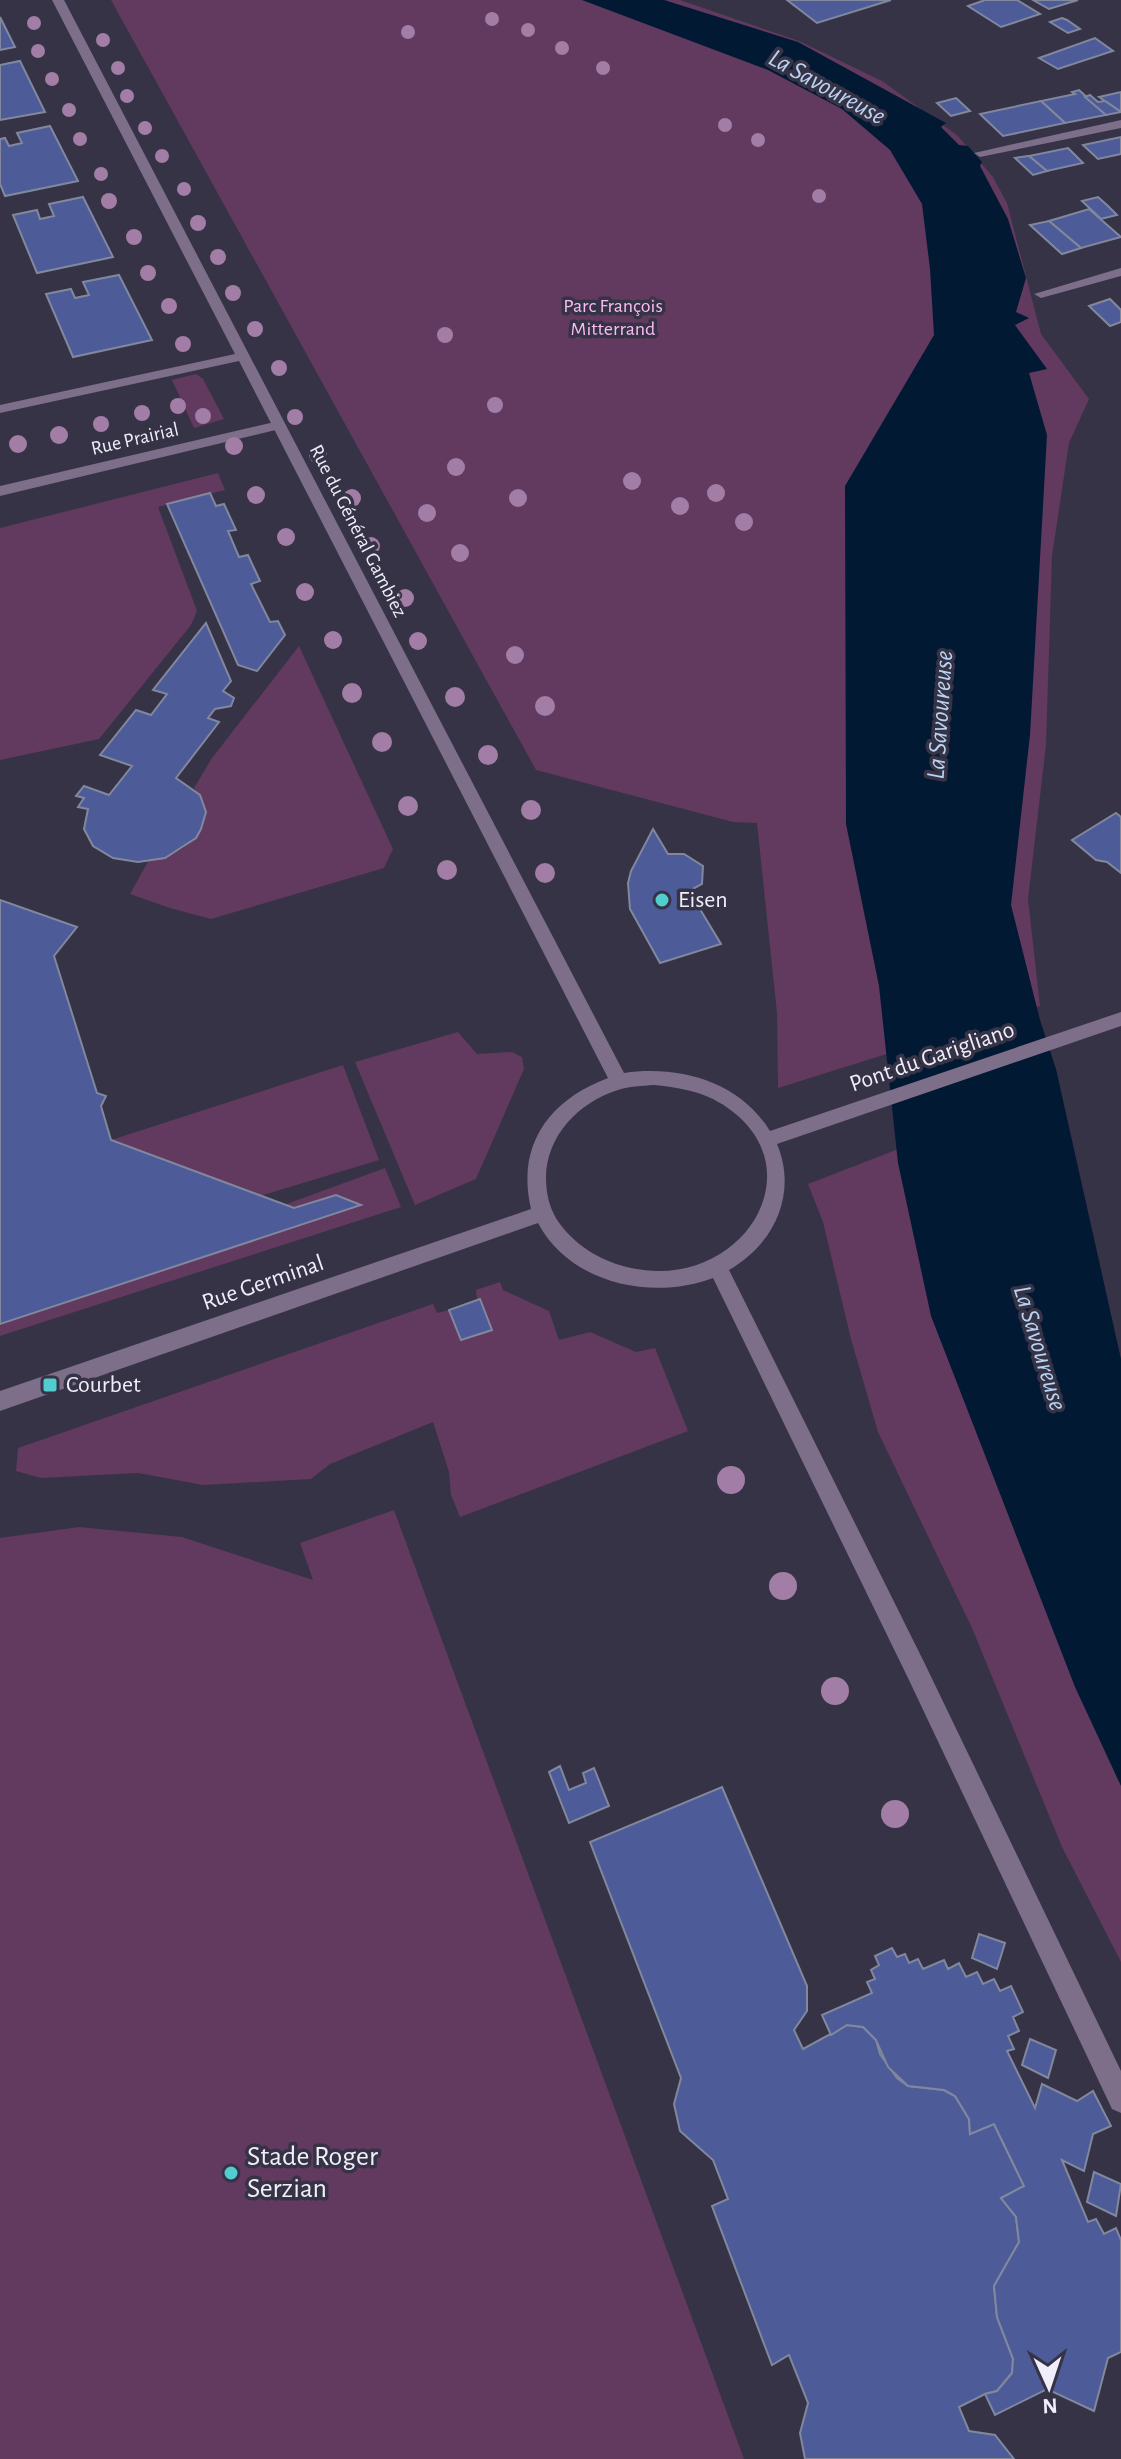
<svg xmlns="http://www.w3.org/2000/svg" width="1121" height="2459" viewBox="0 0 1121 2459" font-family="'Alegreya Sans',sans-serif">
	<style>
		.green { fill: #62395f }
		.water { fill: #021933 }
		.building { fill: #4e5b99; stroke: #81889d; stroke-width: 2 }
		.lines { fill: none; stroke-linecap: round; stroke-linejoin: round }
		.service { fill: #7d6e89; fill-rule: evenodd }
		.minor { fill: #7d6e89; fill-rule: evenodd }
		.tree { fill: #a27da5 }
		.poi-dot { fill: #52cdcf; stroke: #363346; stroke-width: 3 }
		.labels { text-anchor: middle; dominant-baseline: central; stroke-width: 7; stroke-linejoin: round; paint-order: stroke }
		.far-park-label { font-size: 20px; fill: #fabaf3; stroke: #363346 }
		.far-street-label { font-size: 20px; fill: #efeefa; stroke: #363346 }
		.poi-label { font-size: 24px; fill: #efeefa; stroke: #363346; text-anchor: start }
		.street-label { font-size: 24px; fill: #efeefa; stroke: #363346 }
		.water-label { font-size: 26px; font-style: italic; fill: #b9d3f2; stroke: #363346 }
		.near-poi-label { font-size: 28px; fill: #efeefa; stroke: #363346; text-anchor: start }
	</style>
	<rect width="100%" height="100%" fill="#363346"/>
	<g class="green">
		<polygon points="111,0 680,0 799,41 882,81 958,136 993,177 1007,203 1041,334 1089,399 1069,443 1052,556 1046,745 1028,899 1040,1006 778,1088 777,1013 757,823 733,822 536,770"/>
		<polygon points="196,374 203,379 224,419 194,428 172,380"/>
		<polygon points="218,473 225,490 158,507 197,611 191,625 99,739 0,760 0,528"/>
		<path d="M 299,646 L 393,849 L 384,868 L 211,919 L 170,908 L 130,894 L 149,860 C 180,856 198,842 206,812 L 194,788 L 212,758 Z"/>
		<polygon points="458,1032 477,1054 512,1052 522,1057 524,1069 476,1179 415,1205 355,1062"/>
		<polygon points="343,1065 379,1160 260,1196 111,1140"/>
		<polygon points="919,1141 1121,1730 1121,1962 1062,1847 972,1628 878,1432 851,1339 823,1222 808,1184"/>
		<polygon points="385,1168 401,1207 0,1336 0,1324 359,1206 336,1195 294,1208 284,1205"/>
		<polygon points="500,1282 503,1290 549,1311 559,1340 590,1332 636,1352 655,1348 688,1431 460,1517 451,1495 449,1472 433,1422 330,1464 311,1479 203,1485 138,1473 41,1478 16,1471 18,1448 433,1304 437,1313 449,1310 462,1340 492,1330 480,1300 477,1299 476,1290"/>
		<polygon points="394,1510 744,2459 0,2459 0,1538 79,1527 182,1537 313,1580 300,1543"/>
	</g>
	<polygon class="water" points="582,0 664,0 798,42 946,123 941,127 959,145 968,146 982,162 980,166 1008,219 1026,278 1016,312 1029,318 1015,325 1047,369 1029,373 1047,435 1030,735 1011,905 1040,1020 1056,1069 1121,1359 1121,1786 1075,1687 931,1316 898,1163 879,986 846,824 845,486 934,335 930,269 922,204 890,150 842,109 768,70"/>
	<g class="building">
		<polygon points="787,0 891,0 817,23"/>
		<polygon points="985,0 1017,0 1040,14 1001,27 968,6"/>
		<polygon points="1033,0 1078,0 1049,9"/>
		<polygon points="0,17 15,47 0,50"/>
		<polygon points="1062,18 1067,20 1080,29 1068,33 1050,22"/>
		<polygon points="1095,38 1113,51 1058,69 1039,58"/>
		<polygon points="20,61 45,112 0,120 0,65"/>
		<polygon points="1079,90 1106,115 1065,123 1041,101 1075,94 1072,92"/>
		<polygon points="1121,92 1121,112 1099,97"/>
		<polygon points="1090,95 1098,102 1105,101 1121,112 1106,115 1085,97"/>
		<polygon points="956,98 970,111 951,116 937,103"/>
		<polygon points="1041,101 1065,123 1003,136 980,114"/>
		<polygon points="50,126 78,181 5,196 0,184 0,139 5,138 9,146 22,143 17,133"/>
		<polygon points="1121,137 1121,154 1098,159 1083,145"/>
		<polygon points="1068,148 1083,163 1047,171 1029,156"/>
		<polygon points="1028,156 1029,156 1047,171 1033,175 1015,158"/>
		<polygon points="83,197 113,257 37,273 13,215 37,210 40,219 54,216 49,204"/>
		<polygon points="1098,197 1108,206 1117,215 1101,219 1082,201"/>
		<polygon points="1089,209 1121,237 1081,248 1049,221"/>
		<polygon points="1049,221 1081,248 1062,254 1030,225"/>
		<polygon points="119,275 152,340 73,357 46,294 71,289 75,298 89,295 83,282"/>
		<polygon points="1110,299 1121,310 1121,322 1110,326 1089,306"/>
		<polygon points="210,493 216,506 224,504 236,530 228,531 239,557 248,555 260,581 251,584 270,622 278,621 285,635 257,671 238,665 167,504"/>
		<polygon points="206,623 231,681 223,691 234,698 231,706 215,709 208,718 219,722 176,778 200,795 206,812 201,829 196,838 165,858 138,862 113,858 93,846 84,829 88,809 78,807 84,798 76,796 84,786 109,795 132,766 100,755 136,710 151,715 167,694 153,690"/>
		<polygon points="1116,813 1121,817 1121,873 1107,862 1096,860 1072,840"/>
		<polygon points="653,829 668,854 684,854 703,866 702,884 689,891 721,944 660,963 630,909 628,883 631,871"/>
		<polygon points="0,900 77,927 54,956 97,1093 106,1096 101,1106 111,1140 294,1208 336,1195 361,1205 0,1324"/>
		<polygon points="480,1299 492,1330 461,1340 449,1310"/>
		<polygon points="560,1766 569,1790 586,1783 583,1773 594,1768 609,1806 569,1823 549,1772"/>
		<polygon points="722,1787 807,1986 807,2011 794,2030 803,2049 847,2025 863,2027 876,2040 880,2054 897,2078 908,2086 944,2090 955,2096 969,2119 970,2134 994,2124 1024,2186 1001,2198 1016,2217 1019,2242 994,2286 997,2317 1013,2359 1012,2373 997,2391 985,2394 959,2407 969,2431 995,2435 1014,2459 805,2459 800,2433 808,2403 789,2355 772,2365 712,2206 728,2199 713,2160 680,2131 674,2104 681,2078 590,1842"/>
		<polygon points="979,1934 1005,1943 997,1969 972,1958"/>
		<polygon points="892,1948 897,1957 905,1954 909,1963 918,1959 923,1969 944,1960 948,1969 959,1963 966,1977 977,1972 983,1984 994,1979 1000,1991 1011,1986 1023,2012 1013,2017 1019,2031 1008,2036 1014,2049 1007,2051 1035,2108 1042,2084 1077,2101 1093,2091 1111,2126 1093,2134 1084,2171 1062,2160 1088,2222 1096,2219 1104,2234 1116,2228 1121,2240 1121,2352 1108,2358 1094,2411 1047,2389 995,2415 985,2394 997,2391 1012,2373 1013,2359 997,2317 994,2286 1019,2242 1016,2217 1001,2198 1024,2186 994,2124 970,2134 969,2119 955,2096 944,2090 908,2086 888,2067 876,2040 863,2027 847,2025 831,2035 822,2015 872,1993 867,1982 875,1979 871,1970 879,1965 875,1956"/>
		<polygon points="1030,2039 1056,2050 1048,2078 1022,2065"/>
		<polygon points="1094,2172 1121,2184 1116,2216 1087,2202"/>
	</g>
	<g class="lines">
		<polygon class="service" points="279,421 286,425 284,428 0,496 0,486"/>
		<g class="minor">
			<path d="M 52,0 L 64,0 L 624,1073 C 679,1065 739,1081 770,1131 L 1121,1012 L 1121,1026 L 777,1144 C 798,1194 774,1244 729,1270 L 924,1662 L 1121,2071 L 1121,2113 L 1112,2109 L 908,1678 L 713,1278 C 653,1301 570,1284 538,1223 L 0,1411 L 0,1391 L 531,1209 C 516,1145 549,1100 608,1078 L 239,361 L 0,413 L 0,405 L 235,354 ZM 654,1085 C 674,1087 695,1090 713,1099 C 825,1158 746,1293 631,1268 C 603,1262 577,1247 560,1224 C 550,1211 546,1194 546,1178 C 546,1136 579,1102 618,1090 C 629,1086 642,1086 654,1085 Z"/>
			<polygon points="1121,120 1121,128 980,157 974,153"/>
			<polygon points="1121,268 1121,276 1041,298 1034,294"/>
		</g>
	</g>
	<g class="tree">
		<circle cx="492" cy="19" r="7"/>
		<circle cx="34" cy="23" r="7"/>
		<circle cx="528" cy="30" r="7"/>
		<circle cx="408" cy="32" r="7"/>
		<circle cx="103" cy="40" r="7"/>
		<circle cx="562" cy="48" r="7"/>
		<circle cx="38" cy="51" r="7"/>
		<circle cx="118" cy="68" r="7"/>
		<circle cx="603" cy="68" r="7"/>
		<circle cx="52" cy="79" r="7"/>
		<circle cx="127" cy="96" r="7"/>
		<circle cx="69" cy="110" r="7"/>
		<circle cx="725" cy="125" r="7"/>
		<circle cx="145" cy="128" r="7"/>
		<circle cx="80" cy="139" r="7"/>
		<circle cx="758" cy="140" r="7"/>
		<circle cx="162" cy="156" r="7"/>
		<circle cx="101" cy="174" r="7"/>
		<circle cx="184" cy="189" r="7"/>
		<circle cx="819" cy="196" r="7"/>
		<circle cx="109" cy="201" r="8"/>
		<circle cx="198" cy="223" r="8"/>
		<circle cx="134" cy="237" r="8"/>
		<circle cx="218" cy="257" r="8"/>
		<circle cx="148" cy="273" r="8"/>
		<circle cx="233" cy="293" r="8"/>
		<circle cx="169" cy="306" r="8"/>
		<circle cx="255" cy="329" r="8"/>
		<circle cx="445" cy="335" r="8"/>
		<circle cx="183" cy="344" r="8"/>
		<circle cx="279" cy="368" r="8"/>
		<circle cx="495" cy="405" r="8"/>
		<circle cx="178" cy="406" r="8"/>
		<circle cx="142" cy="413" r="8"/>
		<circle cx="203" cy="416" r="8"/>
		<circle cx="295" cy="417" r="8"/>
		<circle cx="101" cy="424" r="8"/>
		<circle cx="59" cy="435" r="9"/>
		<circle cx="18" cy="444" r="9"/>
		<circle cx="234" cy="446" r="9"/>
		<circle cx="318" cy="455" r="9"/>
		<circle cx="456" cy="467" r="9"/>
		<circle cx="632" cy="481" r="9"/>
		<circle cx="716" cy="493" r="9"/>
		<circle cx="256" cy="495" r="9"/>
		<circle cx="352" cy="498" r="9"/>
		<circle cx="518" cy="498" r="9"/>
		<circle cx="680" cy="506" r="9"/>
		<circle cx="427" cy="513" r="9"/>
		<circle cx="744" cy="522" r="9"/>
		<circle cx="286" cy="537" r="9"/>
		<circle cx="371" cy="546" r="9"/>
		<circle cx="460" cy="553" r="9"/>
		<circle cx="305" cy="592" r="9"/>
		<circle cx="405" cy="598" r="9"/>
		<circle cx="333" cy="640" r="9"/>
		<circle cx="418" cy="641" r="9"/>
		<circle cx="515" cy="655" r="9"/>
		<circle cx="352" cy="693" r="10"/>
		<circle cx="455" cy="697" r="10"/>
		<circle cx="545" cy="706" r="10"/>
		<circle cx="382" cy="742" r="10"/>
		<circle cx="488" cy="755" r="10"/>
		<circle cx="408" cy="806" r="10"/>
		<circle cx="531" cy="810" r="10"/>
		<circle cx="447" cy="870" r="10"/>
		<circle cx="545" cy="873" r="10"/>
		<circle cx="731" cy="1480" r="14"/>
		<circle cx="783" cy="1586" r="14"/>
		<circle cx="835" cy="1691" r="14"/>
		<circle cx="895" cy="1814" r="14"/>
	</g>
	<g class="poi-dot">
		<circle cx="662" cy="900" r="8"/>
		<rect x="42" y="1377" width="16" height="16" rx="4"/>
		<circle cx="231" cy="2173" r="8"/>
	</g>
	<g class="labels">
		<g class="far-park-label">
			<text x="613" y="306">Parc François<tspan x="613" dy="23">Mitterrand</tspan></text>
		</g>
		<g class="far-street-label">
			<text transform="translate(135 439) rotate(-13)">Rue Prairial</text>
			<text transform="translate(358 531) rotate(63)">Rue du Général Gambiez</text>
		</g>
		<g class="poi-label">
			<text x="678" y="900">Eisen</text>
			<text x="66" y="1385">Courbet</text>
		</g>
		<g class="street-label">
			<text transform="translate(932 1057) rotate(-19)">Pont du Garigliano</text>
			<text transform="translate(263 1283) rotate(-19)">Rue Germinal</text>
		</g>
		<g class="water-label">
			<text transform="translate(827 87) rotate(29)">La Savoureuse</text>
			<text transform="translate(940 715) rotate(-86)">La Savoureuse</text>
			<text transform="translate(1040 1348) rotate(73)">La Savoureuse</text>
		</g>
		<g class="near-poi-label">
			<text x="247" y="2157">Stade Roger<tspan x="247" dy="32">Serzian</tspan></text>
		</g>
	</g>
	<g transform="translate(1049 2387) rotate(177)" stroke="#363346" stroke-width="6" paint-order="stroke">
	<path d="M0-6L14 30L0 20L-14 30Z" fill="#efeefa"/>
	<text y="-12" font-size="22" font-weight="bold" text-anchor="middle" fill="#efeefa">N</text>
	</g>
</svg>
